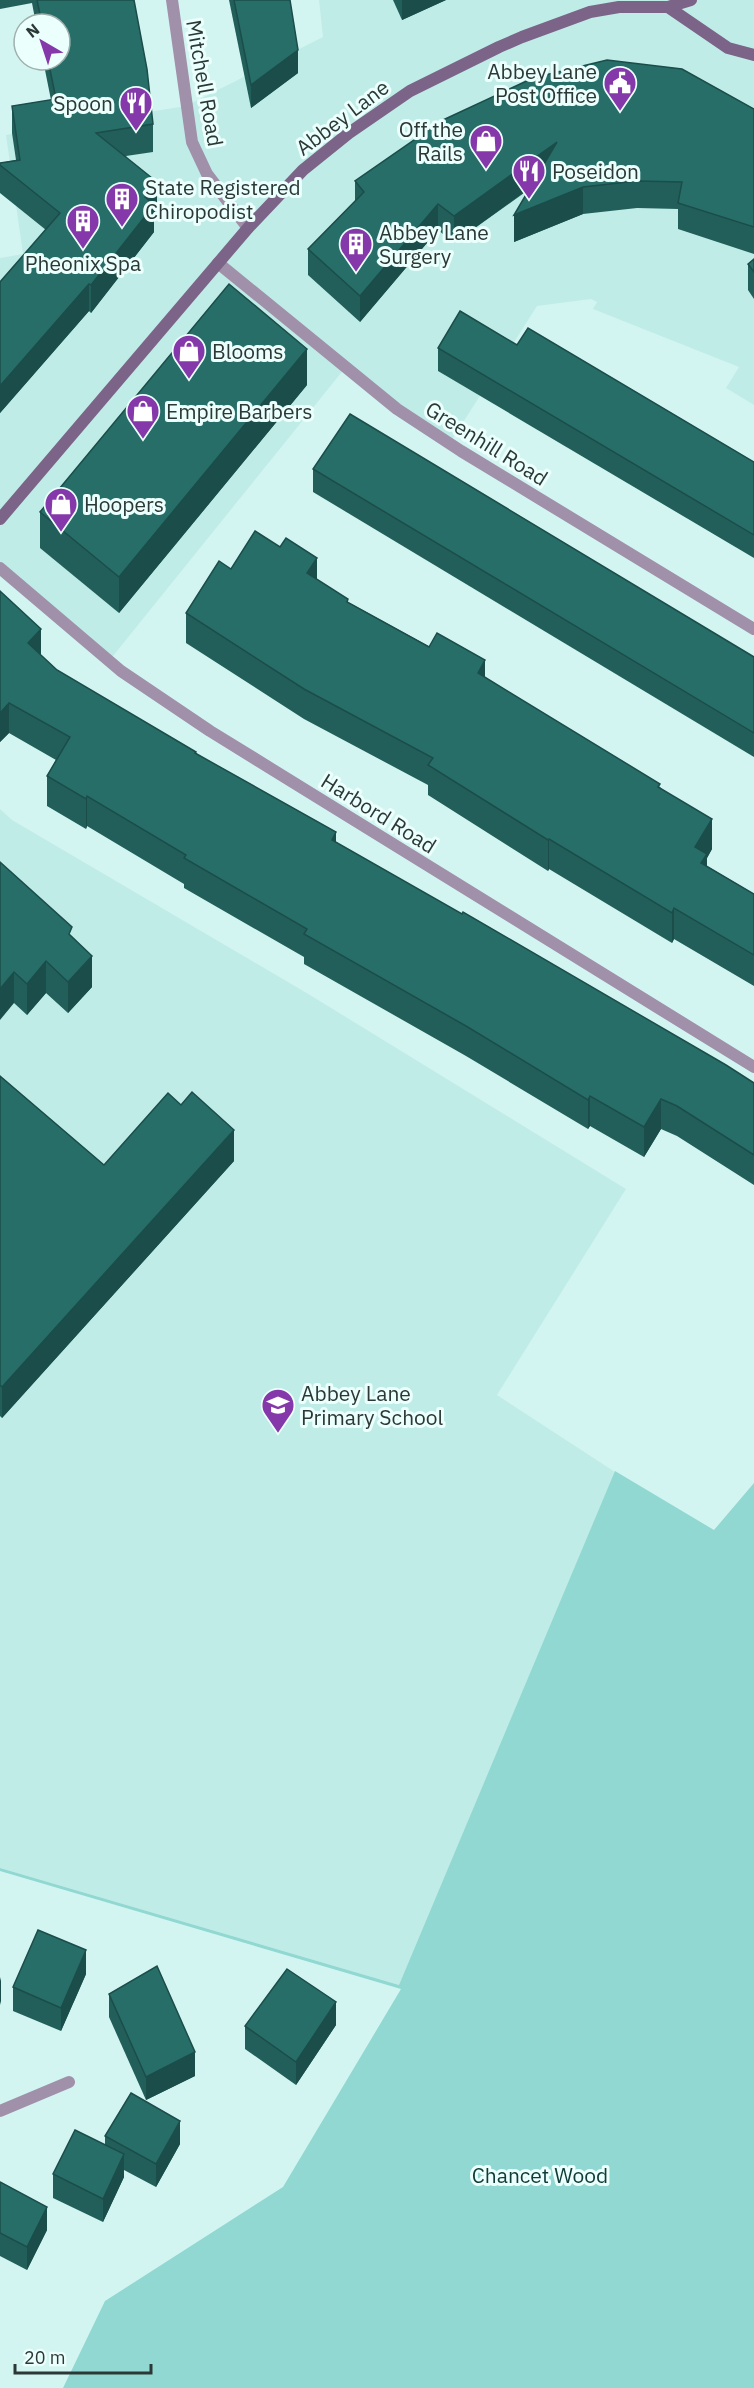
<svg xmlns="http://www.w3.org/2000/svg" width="754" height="2388" viewBox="0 0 754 2388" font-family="'IBM Plex Sans',sans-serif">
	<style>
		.built { fill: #c0ece7 }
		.green { fill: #90d8d1 }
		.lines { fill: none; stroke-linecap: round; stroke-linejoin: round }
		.minor { stroke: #a090a9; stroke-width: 12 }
		.secondary { stroke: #7b6488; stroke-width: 12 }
		.wall { fill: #225f5a }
		.shaded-wall { fill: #1b4d4a }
		.building { fill: #276e69; stroke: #1b4d4a; stroke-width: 1.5 }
		.labels { text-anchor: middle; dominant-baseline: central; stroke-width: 6; stroke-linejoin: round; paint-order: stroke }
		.poi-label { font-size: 21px; fill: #2b3836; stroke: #ebfffc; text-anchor: start }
		.street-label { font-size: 21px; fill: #2b3836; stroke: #ebfffc }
		.park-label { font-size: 21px; fill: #103b38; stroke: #ebfffc }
	</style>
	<rect width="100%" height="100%" fill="#d3f5f1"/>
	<g class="built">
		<polygon points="319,0 754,0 754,405 726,388 739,367 593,309 597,302 591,299 537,306 450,443 345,368 109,661 0,568 0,258 23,254 6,135 186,106 323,37"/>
		<polygon points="0,809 12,820 310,995 626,1189 497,1395 615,1472 399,1985 0,1868"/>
	</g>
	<polygon class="green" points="615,1471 714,1530 754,1483 754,2388 63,2388 105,2301 283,2187 401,1989 0,1871 0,1868 399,1985"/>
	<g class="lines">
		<g class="minor">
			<polyline points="172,0 192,142 207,174 248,228"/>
			<polyline points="218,263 397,409 461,451 754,629"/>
			<polyline points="0,568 121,671 210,731 754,1067"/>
			<polyline points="0,2111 69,2082"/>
		</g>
		<g class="secondary">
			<polyline points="668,7 728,48 754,55"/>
			<polyline points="0,519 248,228 303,170 349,133 410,91 499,47 522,37 590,12 619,7 668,7 691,0"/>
		</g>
	</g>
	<g class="wall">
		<polygon points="0,0 134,0 153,124 153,152 126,156 157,209 154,213 154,232 91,313 89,311 0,413 0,282 46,230 0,193 0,163 16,160 12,133 12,106 51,100 43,60 60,60 60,24 36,24 32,3 0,9"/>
		<polygon points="229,0 290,0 298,73 251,108"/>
		<polygon points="393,0 446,0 402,20"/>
		<polygon points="754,109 754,254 678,229 678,209 637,208 583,214 514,242 531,188 454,243 438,230 360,322 308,275 308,249 355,201 355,181"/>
		<polygon points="754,259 754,299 748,290 748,264"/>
		<polygon points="517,345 754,462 754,558 438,371 438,348"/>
		<polygon points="307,385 119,613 40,548 40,512"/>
		<polygon points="313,469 754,657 754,757 313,492"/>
		<polygon points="231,569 317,580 348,602 485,677 660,787 712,849 707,858 707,866 754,894 754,986 674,939 672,943 549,869 548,871 428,795 428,785 304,719 186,643 186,613"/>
		<polygon points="0,591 41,655 57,670 196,754 336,842 754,1083 754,1185 677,1136 661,1129 644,1157 590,1126 588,1129 466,1056 304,964 304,957 184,888 184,884 87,826 86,829 47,806 47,776 56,760 9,733 0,742"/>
		<polygon points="0,862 72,937 92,987 68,1013 46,993 27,1015 14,1003"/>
		<polygon points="0,1076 104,1165 234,1161 2,1418 0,1416"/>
		<polygon points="86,1974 61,2031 13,2011 13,1987"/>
		<polygon points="109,1994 195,2076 146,2100 109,2017"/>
		<polygon points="336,2025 296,2085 245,2049 245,2026"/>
		<polygon points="105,2136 180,2144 156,2187 124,2170 124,2177 103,2222 53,2198 53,2174 105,2145"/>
		<polygon points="0,2182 47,2230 27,2270 0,2256"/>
	</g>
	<g class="shaded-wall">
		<polygon points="402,0 446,0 402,20"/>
		<polygon points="298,50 298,73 251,108 251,85"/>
		<polygon points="557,142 557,168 454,243 454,216"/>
		<polygon points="157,182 157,209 154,213 154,232 91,313 91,285 145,197"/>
		<polygon points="583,187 583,214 514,242 514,215"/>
		<polygon points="438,204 438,230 360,322 360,296"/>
		<polygon points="89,284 89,311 0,413 0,386"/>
		<polygon points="307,349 307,385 119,613 119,577"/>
		<polygon points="317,558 317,588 307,573"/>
		<polygon points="41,629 41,659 28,643"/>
		<polygon points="485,660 485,690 478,673"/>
		<polygon points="9,703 9,733 0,742 0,713"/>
		<polygon points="87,796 87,826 86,829 86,799"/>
		<polygon points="712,819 712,849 707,858 707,884 695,847"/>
		<polygon points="336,832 336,862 332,840"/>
		<polygon points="549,839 549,869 548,871 548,840"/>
		<polygon points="674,908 674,939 672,943 672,913"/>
		<polygon points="92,956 92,987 68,1013 68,982"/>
		<polygon points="46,961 46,993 27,1015 27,984"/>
		<polygon points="14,972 14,1003 0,1020 0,989"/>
		<polygon points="590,1096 590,1126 588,1129 588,1100"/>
		<polygon points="661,1099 661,1129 644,1157 644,1127"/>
		<polygon points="234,1130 234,1161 2,1418 2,1387"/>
		<polygon points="86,1950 86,1974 61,2031 61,2008"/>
		<polygon points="1,1977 1,2001 0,2005 0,1981"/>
		<polygon points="336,2002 336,2025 296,2085 296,2062"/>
		<polygon points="195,2052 195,2076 146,2100 146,2077"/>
		<polygon points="180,2121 180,2144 156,2187 156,2164"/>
		<polygon points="124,2154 124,2177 103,2222 103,2199"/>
		<polygon points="47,2207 47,2230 27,2270 27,2247"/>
	</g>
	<g class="building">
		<polygon points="37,0 134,0 147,69 153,124 96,133 157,182 145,197 154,205 91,285 89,284 0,386 0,282 60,213 0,165 0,163 20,160 12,106 56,99 48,60 60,60 60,24 42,24"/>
		<polygon points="234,0 290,0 298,50 251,85"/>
		<polygon points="607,60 682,69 754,109 754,227 678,203 682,182 637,181 583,187 514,215 557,142 454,216 438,204 360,296 308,249 364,192 355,181 443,120 533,78"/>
		<polygon points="754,259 754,272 748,264"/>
		<polygon points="229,284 307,349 119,577 40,512"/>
		<polygon points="460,311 517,345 528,328 754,462 754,535 438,348"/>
		<polygon points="350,414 754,657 754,733 313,469"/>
		<polygon points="255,531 280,547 286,538 317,558 307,573 348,599 347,602 429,647 437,633 485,660 478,673 660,784 658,787 712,819 695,847 707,854 701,863 754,894 754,955 674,908 672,913 549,839 548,840 428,765 433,758 304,689 186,613 219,561 231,569"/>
		<polygon points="0,591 41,629 28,643 57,670 196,752 195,753 336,832 332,840 462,914 463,912 726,1065 754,1083 754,1155 677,1106 661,1099 644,1127 590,1096 588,1100 466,1026 304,934 307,929 184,858 186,855 87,796 86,799 47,776 70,737 9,703 0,713"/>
		<polygon points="0,862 72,927 69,934 92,956 68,982 46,961 27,984 14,972 0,989"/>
		<polygon points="0,1076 104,1165 168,1093 181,1105 192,1092 234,1130 2,1387 0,1385"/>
		<polygon points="38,1930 86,1950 61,2008 13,1987"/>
		<polygon points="157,1966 195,2052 146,2077 109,1994"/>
		<polygon points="287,1969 336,2002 296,2062 245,2026"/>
		<polygon points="131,2093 180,2121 156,2164 105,2136"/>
		<polygon points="75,2130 124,2154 103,2199 53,2174"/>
		<polygon points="0,2182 47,2207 27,2247 0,2233"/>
	</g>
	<defs>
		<g id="civic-pin" transform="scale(1.725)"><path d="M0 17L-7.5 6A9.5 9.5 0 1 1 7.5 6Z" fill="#8538a9" stroke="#ebfffc"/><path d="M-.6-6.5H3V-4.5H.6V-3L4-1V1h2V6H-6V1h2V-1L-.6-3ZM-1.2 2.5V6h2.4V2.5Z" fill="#fff"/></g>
		<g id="restaurant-pin" transform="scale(1.725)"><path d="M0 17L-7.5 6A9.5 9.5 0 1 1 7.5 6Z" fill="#8538a9" stroke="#ebfffc"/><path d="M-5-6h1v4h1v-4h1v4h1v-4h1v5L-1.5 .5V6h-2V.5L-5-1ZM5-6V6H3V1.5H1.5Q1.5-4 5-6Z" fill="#fff"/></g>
		<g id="shop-pin" transform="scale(1.725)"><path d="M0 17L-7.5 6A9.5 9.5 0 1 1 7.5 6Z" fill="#8538a9" stroke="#ebfffc"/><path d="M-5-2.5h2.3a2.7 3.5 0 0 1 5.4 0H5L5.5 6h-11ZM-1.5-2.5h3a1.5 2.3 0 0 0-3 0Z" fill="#fff"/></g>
		<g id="building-pin" transform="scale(1.725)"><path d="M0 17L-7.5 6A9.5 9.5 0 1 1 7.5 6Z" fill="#8538a9" stroke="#ebfffc"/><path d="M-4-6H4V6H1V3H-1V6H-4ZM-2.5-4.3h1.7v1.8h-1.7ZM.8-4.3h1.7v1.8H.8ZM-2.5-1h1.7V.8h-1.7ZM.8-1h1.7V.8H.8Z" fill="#fff"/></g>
		<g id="school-pin" transform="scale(1.725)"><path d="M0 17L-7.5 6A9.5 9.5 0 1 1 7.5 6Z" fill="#8538a9" stroke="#ebfffc"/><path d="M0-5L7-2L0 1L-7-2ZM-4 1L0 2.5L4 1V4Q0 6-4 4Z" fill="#fff"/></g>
	</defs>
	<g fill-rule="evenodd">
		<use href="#civic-pin" x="620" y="83"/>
		<use href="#restaurant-pin" x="136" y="103"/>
		<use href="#shop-pin" x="486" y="141"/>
		<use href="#restaurant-pin" x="529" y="171"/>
		<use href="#building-pin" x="122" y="199"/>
		<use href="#building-pin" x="83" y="221"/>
		<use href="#building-pin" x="356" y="244"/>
		<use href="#shop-pin" x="189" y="351"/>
		<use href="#shop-pin" x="143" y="411"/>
		<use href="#shop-pin" x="61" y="504"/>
		<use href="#school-pin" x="278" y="1405"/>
	</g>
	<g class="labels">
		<g class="poi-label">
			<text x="597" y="71" text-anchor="end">Abbey Lane<tspan x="597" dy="24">Post Office</tspan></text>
			<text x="113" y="103" text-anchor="end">Spoon</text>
			<text x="463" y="129" text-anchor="end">Off the<tspan x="463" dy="24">Rails</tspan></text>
			<text x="552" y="171">Poseidon</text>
			<text x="145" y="187">State Registered<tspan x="145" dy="24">Chiropodist</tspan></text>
			<text x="379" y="232">Abbey Lane<tspan x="379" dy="24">Surgery</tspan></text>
			<text x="83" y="263" text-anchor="middle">Pheonix Spa</text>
			<text x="212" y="351">Blooms</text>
			<text x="166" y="411">Empire Barbers</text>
			<text x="84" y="504">Hoopers</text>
			<text x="301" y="1393">Abbey Lane<tspan x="301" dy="24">Primary School</tspan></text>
		</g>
		<g class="street-label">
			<text transform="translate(205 83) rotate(80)">Mitchell Road</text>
			<text transform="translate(342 117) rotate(-37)">Abbey Lane</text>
			<text transform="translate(487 443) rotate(32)">Greenhill Road</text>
			<text transform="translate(379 813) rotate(32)">Harbord Road</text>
		</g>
		<g class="park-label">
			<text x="540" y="2175">Chancet Wood</text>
		</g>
	</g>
	<g transform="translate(42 42) rotate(321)"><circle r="28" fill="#ebfffc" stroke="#9eafad" stroke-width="1.5"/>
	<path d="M0-4.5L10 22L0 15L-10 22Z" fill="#8538a9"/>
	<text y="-9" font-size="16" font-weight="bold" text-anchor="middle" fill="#2b3836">N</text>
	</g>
	<path d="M15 2364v9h136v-9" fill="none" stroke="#2b3836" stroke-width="3"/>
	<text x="24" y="2364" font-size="18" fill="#2b3836" stroke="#ebfffc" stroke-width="4.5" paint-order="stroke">20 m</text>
</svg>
